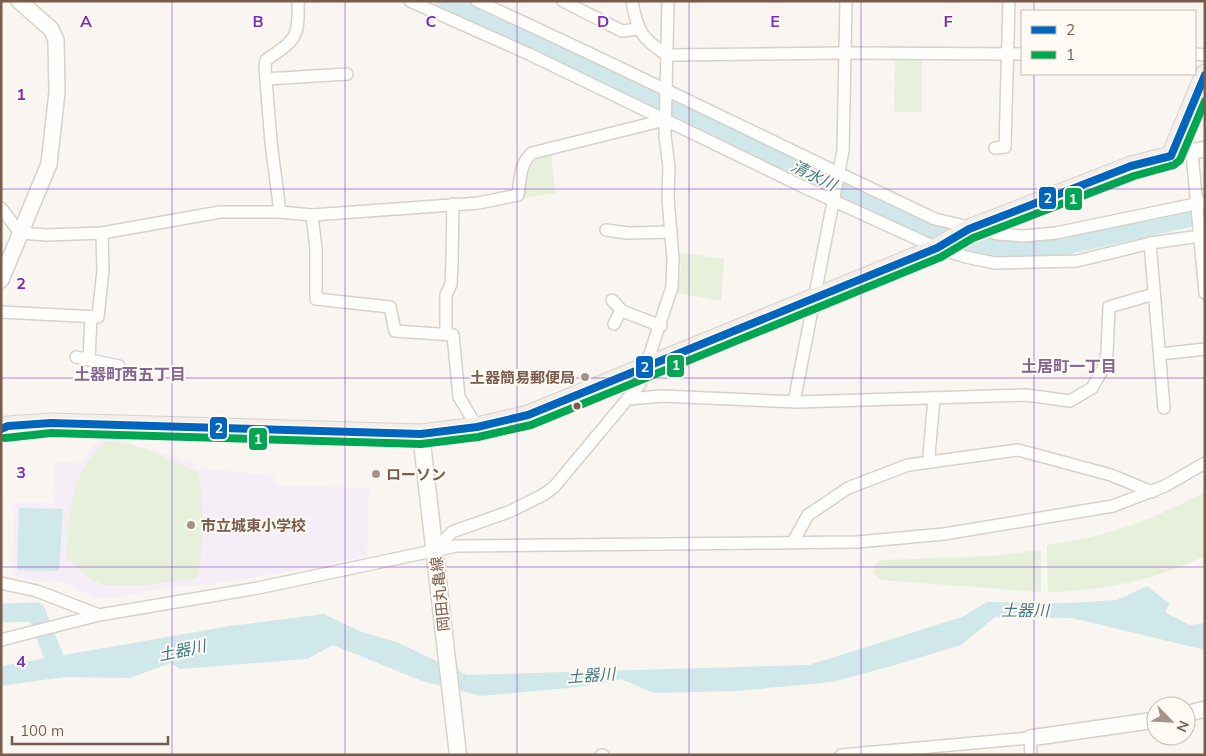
<svg xmlns="http://www.w3.org/2000/svg" width="1206" height="756" viewBox="0 0 1206 756" font-family="Mulish,'Noto Sans JP',sans-serif">
	<style>
		.education { fill: #f6eef6 }
		.green { fill: #e7f0db }
		.water { fill: #d0e8ea }
		.lines { fill: none; stroke-linecap: round; stroke-linejoin: round }
		.river { stroke: #d0e8ea; stroke-width: 19 }
		.minor-casing { stroke: #d7d1cb; stroke-width: 14 }
		.tertiary-casing { stroke: #d7d1cb; stroke-width: 18 }
		.secondary-casing { stroke: #d9d2cb; stroke-width: 19 }
		.primary-casing { stroke: #dad1cc; stroke-width: 21 }
		.minor { stroke: #fefefd; stroke-width: 11 }
		.tertiary { stroke: #fefefd; stroke-width: 15 }
		.secondary { stroke: #fefefd; stroke-width: 16 }
		.primary { stroke: #f3eee8; stroke-width: 19 }
		.bus-1-casing { stroke: #fffaf3; stroke-width: 11 }
		.bus-2-casing { stroke: #fffaf3; stroke-width: 11 }
		.bus-1 { stroke: #0065bd; stroke-width: 8 }
		.bus-2 { stroke: #00a651; stroke-width: 8 }
		.grid { fill: none; stroke: #7b2cbf; stroke-width: 1; stroke-opacity: 0.55 }
		.poi-dot { fill: #a69286; stroke: #fffaf3; stroke-width: 2 }
		.bus-dot { fill: #7a5c4d; stroke: #fffaf3; stroke-width: 2 }
		.labels { text-anchor: middle; dominant-baseline: central; stroke-width: 4; stroke-linejoin: round; paint-order: stroke }
		.poi-label { font-size: 15px; font-weight: bold; fill: #7a5c4d; stroke: #fffaf3; text-anchor: start }
		.street-label { font-size: 15px; fill: #7a5c4d; stroke: #fffaf3 }
		.water-label { font-size: 16px; font-style: italic; fill: #437c86; stroke: #fffaf3 }
		.neighbourhood-label { font-size: 16px; font-weight: bold; fill: #846695; stroke: #fffaf3 }
		.grid-label { font-size: 16px; text-anchor: middle; font-weight: bold; fill: #7b2cbf; stroke: #fffaf3; stroke-width: 4; stroke-linejoin: round; paint-order: stroke }
		.line-badge { stroke: #fffaf3; stroke-width: 2 }
		.badge-label { font-size: 14px; text-anchor: middle; font-weight: bold; fill: #fff }
	</style>
	<rect width="100%" height="100%" fill="#f9f5f0"/>
	<polygon class="education" points="110,438 194,462 195,468 274,475 274,485 369,488 367,556 263,576 205,585 177,586 113,598 98,598 62,582 36,581 13,575 14,503 54,503 55,462 80,463 99,439"/>
	<g class="green">
		<polygon points="895,57 922,57 922,112 894,112"/>
		<polygon points="551,153 555,193 523,198 526,167 533,157"/>
		<polygon points="678,252 724,259 721,301 677,293 681,269"/>
		<path d="M 106,441 C 140,443 168,459 198,472 C 204,498 204,553 197,578 L 146,585 L 103,585 L 86,576 L 66,557 C 70,512 70,473 106,441 Z"/>
		<path d="M 1205,492 L 1205,556 C 1155,580 1103,591 1048,592 L 1047,545 C 1105,538 1154,519 1205,492 Z"/>
		<polygon points="1041,550 1041,592 881,580 874,573 876,563 881,560 991,556"/>
	</g>
	<g class="water">
		<polygon points="19,508 63,509 59,571 17,570"/>
		<polygon points="1147,586 1170,604 1165,612 1190,625 1205,623 1205,648 1201,649 1072,618 995,617 961,645 895,665 832,682 736,691 654,693 621,679 578,687 481,696 422,681 333,645 307,659 180,669 171,663 130,678 64,677 1,686 1,666 230,626 324,614 359,631 396,642 467,675 809,665 962,617 987,602 1070,603 1117,600"/>
	</g>
	<g class="lines">
		<g class="river">
			<polyline points="444,1 484,16 923,227 977,247 1049,249 1205,214"/>
			<polyline points="1,613 36,612 58,667"/>
		</g>
		<g class="minor-casing">
			<g id="minor">
				<polyline points="410,1 529,54 808,189 937,248 966,257 995,263 1077,261 1151,243 1200,236"/>
				<path d="M 477,1 C 631,71 782,147 935,219 L 998,234 L 1023,236 L 1056,233 L 1205,202"/>
				<polyline points="563,1 622,31 638,29"/>
				<path d="M 632,1 C 637,31 642,39 667,55 L 845,53 L 1022,54"/>
				<polyline points="1195,54 1205,55"/>
				<polyline points="266,79 347,74"/>
				<polyline points="995,148 1005,147 1009,1"/>
				<polyline points="1192,153 1205,293"/>
				<path d="M 1,208 L 20,233 L 47,235 L 102,233 L 220,212 L 280,212 L 312,215 L 479,203 L 518,195 C 520,180 520,163 532,153 L 665,120"/>
				<path d="M 280,212 L 271,142 L 265,68 L 266,60 C 296,40 299,38 298,1"/>
				<polyline points="312,215 316,249 316,299 390,307 395,331 453,335 459,397 477,427"/>
				<polyline points="606,230 628,233 671,232"/>
				<polyline points="1150,243 1164,408"/>
				<polyline points="612,300 622,311 661,326"/>
				<polyline points="1,312 98,317 103,270 102,233"/>
				<polyline points="614,324 621,310"/>
				<polyline points="446,334 446,295 451,284 452,262 453,204"/>
				<polyline points="1160,354 1205,349"/>
				<polyline points="76,357 119,366"/>
				<polyline points="89,360 91,317"/>
				<polyline points="628,399 662,396 798,402 1026,395 1070,401 1092,388 1104,367 1107,353 1109,307 1154,294"/>
				<polyline points="794,402 843,151 846,1"/>
				<polyline points="931,462 929,455 934,398"/>
				<polyline points="793,542 808,515 848,488 908,465 1018,450 1111,475 1152,492"/>
				<polyline points="435,550 452,532 511,511 543,495 554,487 640,384 672,287 673,259 668,198 669,167 665,136 668,1"/>
				<polyline points="1,583 37,591 99,615"/>
				<polyline points="1,640 99,615 258,588 456,546 857,542 944,534 1113,506 1165,486 1205,463"/>
				<polyline points="601,755 603,755"/>
				<polyline points="841,755 1030,738 1031,755"/>
			</g>
		</g>
		<g class="tertiary-casing">
			<g id="tertiary">
				<polyline points="1171,156 1205,149"/>
				<polyline points="1,280 49,164 57,92 56,40 51,29 19,1"/>
				<polyline points="1186,714 1205,709"/>
				<polyline points="1030,738 1156,720"/>
			</g>
		</g>
		<g class="secondary-casing">
			<polyline id="secondary" points="421,434 458,755"/>
		</g>
		<g class="primary-casing">
			<polyline id="primary" points="1,429 8,426 51,423 421,434 477,427 528,415 937,248 969,229 1131,166 1171,156 1205,74"/>
		</g>
		<use href="#minor" class="minor"/>
		<use href="#tertiary" class="tertiary"/>
		<use href="#secondary" class="secondary"/>
		<use href="#primary" class="primary"/>
		<g class="bus-1-casing">
			<polyline id="bus-1" points="1,429 8,426 51,423 421,434 477,427 528,415 937,248 969,229 1131,166 1171,156 1205,75"/>
		</g>
		<g class="bus-2-casing">
			<polyline id="bus-2" points="5,438 51,433 421,444 478,437 531,425 941,257 973,238 1134,176 1174,165 1180,160 1205,101"/>
		</g>
		<use href="#bus-1" class="bus-1"/>
		<use href="#bus-2" class="bus-2"/>
	</g>
	<path class="grid" d="M 172,1 L 172,755M 345,1 L 345,755M 517,1 L 517,755M 689,1 L 689,755M 861,1 L 861,755M 1034,1 L 1034,11M 1034,74 L 1034,755M 1,189 L 1205,189M 1,378 L 1205,378M 1,567 L 1205,567"/>
	<g class="poi-dot">
		<circle cx="585" cy="377" r="5"/>
		<circle cx="376" cy="474" r="5"/>
		<circle cx="191" cy="525" r="5"/>
	</g>
	<circle class="bus-dot" cx="577" cy="406" r="4.5"/>
	<g class="labels">
		<g class="poi-label">
			<text x="575" y="377" text-anchor="end">土器簡易郵便局</text>
			<text x="386" y="474">ローソン</text>
			<text x="201" y="525">市立城東小学校</text>
		</g>
		<g class="street-label">
			<text transform="translate(440 594) rotate(-96)">岡田丸亀線</text>
		</g>
		<g class="water-label">
			<text transform="translate(814 175) rotate(26)">清水川</text>
			<text x="1025" y="610">土器川</text>
			<text transform="translate(182 650) rotate(-12)">土器川</text>
			<text transform="translate(591 675) rotate(-4)">土器川</text>
		</g>
		<g class="neighbourhood-label">
			<text x="1069" y="366">土居町一丁目</text>
			<text x="130" y="374">土器町西五丁目</text>
		</g>
	</g>
	<g class="grid-label">
		<text x="86" y="27">A</text>
		<text x="258" y="27">B</text>
		<text x="431" y="27">C</text>
		<text x="603" y="27">D</text>
		<text x="775" y="27">E</text>
		<text x="948" y="27">F</text>
		<text x="21" y="100">1</text>
		<text x="21" y="289">2</text>
		<text x="21" y="478">3</text>
		<text x="21" y="667">4</text>
	</g>
	<g class="line-badge">
		<rect x="1038" y="186" width="19" height="24" rx="5" fill="#0065bd"/>
		<rect x="1064" y="187" width="19" height="24" rx="5" fill="#00a651"/>
		<rect x="666" y="354" width="19" height="24" rx="5" fill="#00a651"/>
		<rect x="635" y="355" width="19" height="24" rx="5" fill="#0065bd"/>
		<rect x="209" y="416" width="19" height="24" rx="5" fill="#0065bd"/>
		<rect x="248" y="427" width="20" height="24" rx="5" fill="#00a651"/>
	</g>
	<g class="badge-label">
		<text x="1048" y="203">2</text>
		<text x="1073" y="204">1</text>
		<text x="676" y="370">1</text>
		<text x="645" y="372">2</text>
		<text x="219" y="433">2</text>
		<text x="258" y="444">1</text>
	</g>
	<rect width="1206" height="756" fill="none" stroke="#7a5c4d" stroke-width="5"/>
	<rect x="1021" y="10" width="175" height="65" fill="#fffaf3" stroke="#cabbb1"/>
	<rect x="1031" y="26" width="25" height="8" fill="#0065bd" stroke="#cabbb1"/>
	<text x="1066" y="35" font-size="15" fill="#7a5c4d">2</text>
	<rect x="1031" y="51" width="25" height="8" fill="#00a651" stroke="#cabbb1"/>
	<text x="1066" y="60" font-size="15" fill="#7a5c4d">1</text>
	<g transform="translate(1171 721) rotate(114)"><circle r="24" fill="#fffaf3" stroke="#cabbb1"/>
	<path d="M0-4L9 19L0 12L-9 19Z" fill="#a69286"/>
	<text y="-8" font-size="14" font-weight="bold" text-anchor="middle" fill="#7a5c4d">N</text>
	</g>
	<path d="M12 736v8h156v-8" fill="none" stroke="#7a5c4d" stroke-width="2.5"/>
	<text x="20" y="736" font-size="15" fill="#7a5c4d" stroke="#fffaf3" stroke-width="4" paint-order="stroke">100 m</text>
</svg>
